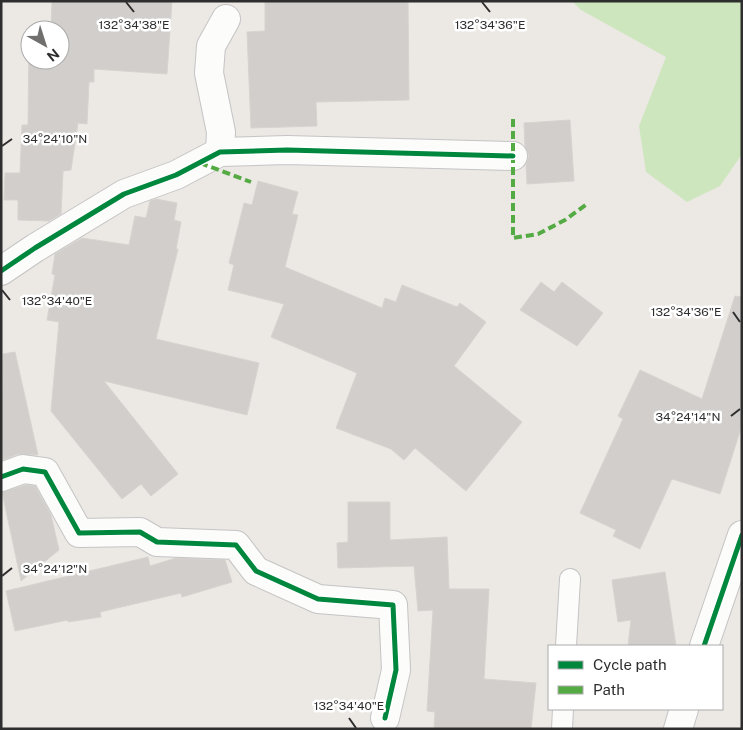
<svg xmlns="http://www.w3.org/2000/svg" width="743" height="730" viewBox="0 0 743 730" font-family="'Public Sans',sans-serif">
	<style>
		.green { fill: #cee6be }
		.building { fill: #d1cecb; stroke: #d7d4d0 }
		.lines { fill: none; stroke-linecap: round; stroke-linejoin: round }
		.lane-casing { stroke: #c5c4c5; stroke-width: 22 }
		.street-casing { stroke: #c5c4c5; stroke-width: 30 }
		.lane { stroke: #fcfcfb; stroke-width: 20 }
		.street { stroke: #fcfcfb; stroke-width: 28 }
		.quiet { stroke: #54ab44; stroke-width: 4; stroke-dasharray: 8 4; stroke-linecap: butt }
		.cycleway-casing { stroke: #fff; stroke-width: 8 }
		.cycleway { stroke: #00873e; stroke-width: 5 }
		.ticks { fill: none; stroke: #2e2e2e; stroke-width: 2 }
		.ticks-label { font-size: 12px; text-anchor: middle; fill: #2e2e2e; stroke: #fff; stroke-width: 5; stroke-linejoin: round; paint-order: stroke }
	</style>
	<rect width="100%" height="100%" fill="#ece8e4"/>
	<polygon class="green" points="572,1 742,1 742,154 720,186 687,202 646,172 639,126 666,57 581,10"/>
	<g class="building">
		<polygon points="52,1 172,1 167,74 94,69 94,82 89,82 87,124 78,123 71,170 63,171 61,214 49,221 18,220 18,200 4,200 5,173 20,173 22,125 28,125 29,42 30,42 30,60 60,60 60,30 51,30"/>
		<polygon points="265,1 408,1 409,100 316,102 317,126 251,128 247,32 265,31"/>
		<polygon points="570,120 574,181 527,184 526,165 529,156 525,147 524,123"/>
		<polygon points="258,181 298,192 292,214 298,215 285,267 382,308 385,298 396,302 402,285 457,307 460,303 486,322 454,366 522,422 466,491 415,448 404,460 391,449 336,428 357,373 271,337 284,304 228,290 234,265 229,263 244,203 252,205"/>
		<polygon points="156,199 177,203 174,220 181,222 176,249 178,249 156,339 259,363 247,415 104,381 178,474 151,496 141,484 122,499 51,411 59,322 47,320 55,275 52,274 55,254 82,238 129,245 135,216 146,218 150,201"/>
		<polygon points="541,282 554,292 562,282 603,313 577,346 520,310"/>
		<polygon points="735,296 742,297 742,425 720,494 672,479 640,549 613,536 616,530 580,513 623,419 618,416 640,370 702,399"/>
		<polygon points="15,352 38,455 18,454 2,460 3,354"/>
		<polygon points="25,485 35,486 51,515 59,550 21,581 2,492"/>
		<polygon points="348,502 390,502 390,540 447,537 449,589 489,589 484,679 536,683 531,729 434,729 435,712 427,711 433,610 418,611 414,566 338,568 337,543 348,542"/>
		<polygon points="148,557 150,566 176,558 225,560 232,582 182,597 181,593 100,612 101,617 68,622 68,620 15,631 6,591"/>
		<polygon points="665,572 676,646 628,646 631,620 618,622 612,580"/>
	</g>
	<g class="lines">
		<g class="lane-casing">
			<g id="lane">
				<polyline points="566,646 570,579"/>
				<polyline points="562,729 563,709"/>
			</g>
		</g>
		<g class="street-casing">
			<g id="street">
				<polyline points="220,152 221,132 209,73 211,46 226,19"/>
				<polyline points="1,271 35,248 124,194 176,175 220,152 287,150 513,156"/>
				<polyline points="1,477 23,469 45,472 79,533 140,532 157,542 236,545 256,571 318,599 393,605 396,670 385,718"/>
				<polyline points="704,646 742,535"/>
				<polyline points="678,729 684,709"/>
			</g>
		</g>
		<use href="#lane" class="lane"/>
		<use href="#street" class="street"/>
		<g class="quiet">
			<polyline points="513,119 513,238 538,234 565,220 587,204"/>
			<polyline points="200,163 251,182"/>
		</g>
		<g class="cycleway-casing">
			<g id="cycleway">
				<polyline points="1,271 35,248 124,194 176,175 220,152 287,150 513,156"/>
				<polyline points="1,477 23,469 45,472 79,533 140,532 157,542 236,545 256,571 318,599 393,605 396,670 385,718"/>
				<polyline points="704,646 742,535"/>
			</g>
		</g>
		<use href="#cycleway" class="cycleway"/>
	</g>
	<path class="ticks" d="M 126,2 L 134,12M 482,2 L 490,12M 2,146 L 12,139M 2,290 L 10,300M 733,312 L 740,322M 731,416 L 740,409M 2,576 L 12,568M 349,718 L 356,728"/>
	<g class="ticks-label">
		<text x="490" y="29">132°34'36"E</text>
		<text x="134" y="29">132°34'38"E</text>
		<text x="55" y="143">34°24'10"N</text>
		<text x="57" y="305">132°34'40"E</text>
		<text x="686" y="316">132°34'36"E</text>
		<text x="688" y="421">34°24'14"N</text>
		<text x="55" y="573">34°24'12"N</text>
		<text x="349" y="710">132°34'40"E</text>
	</g>
	<rect width="743" height="730" fill="none" stroke="#2e2e2e" stroke-width="5"/>
	<rect x="548" y="645" width="175" height="65" fill="#ffffff" stroke="#ababab"/>
	<rect x="558" y="661" width="25" height="8" fill="#00873e" stroke="#ababab"/>
	<text x="593" y="670" font-size="15" fill="#2e2e2e">Cycle path</text>
	<rect x="558" y="686" width="25" height="8" fill="#54ab44" stroke="#ababab"/>
	<text x="593" y="695" font-size="15" fill="#2e2e2e">Path</text>
	<g transform="translate(45 45) rotate(141)"><circle r="24" fill="#ffffff" stroke="#ababab"/>
	<path d="M0-4L9 19L0 12L-9 19Z" fill="#706f6e"/>
	<text y="-8" font-size="14" font-weight="bold" text-anchor="middle" fill="#2e2e2e">N</text>
	</g>
</svg>
